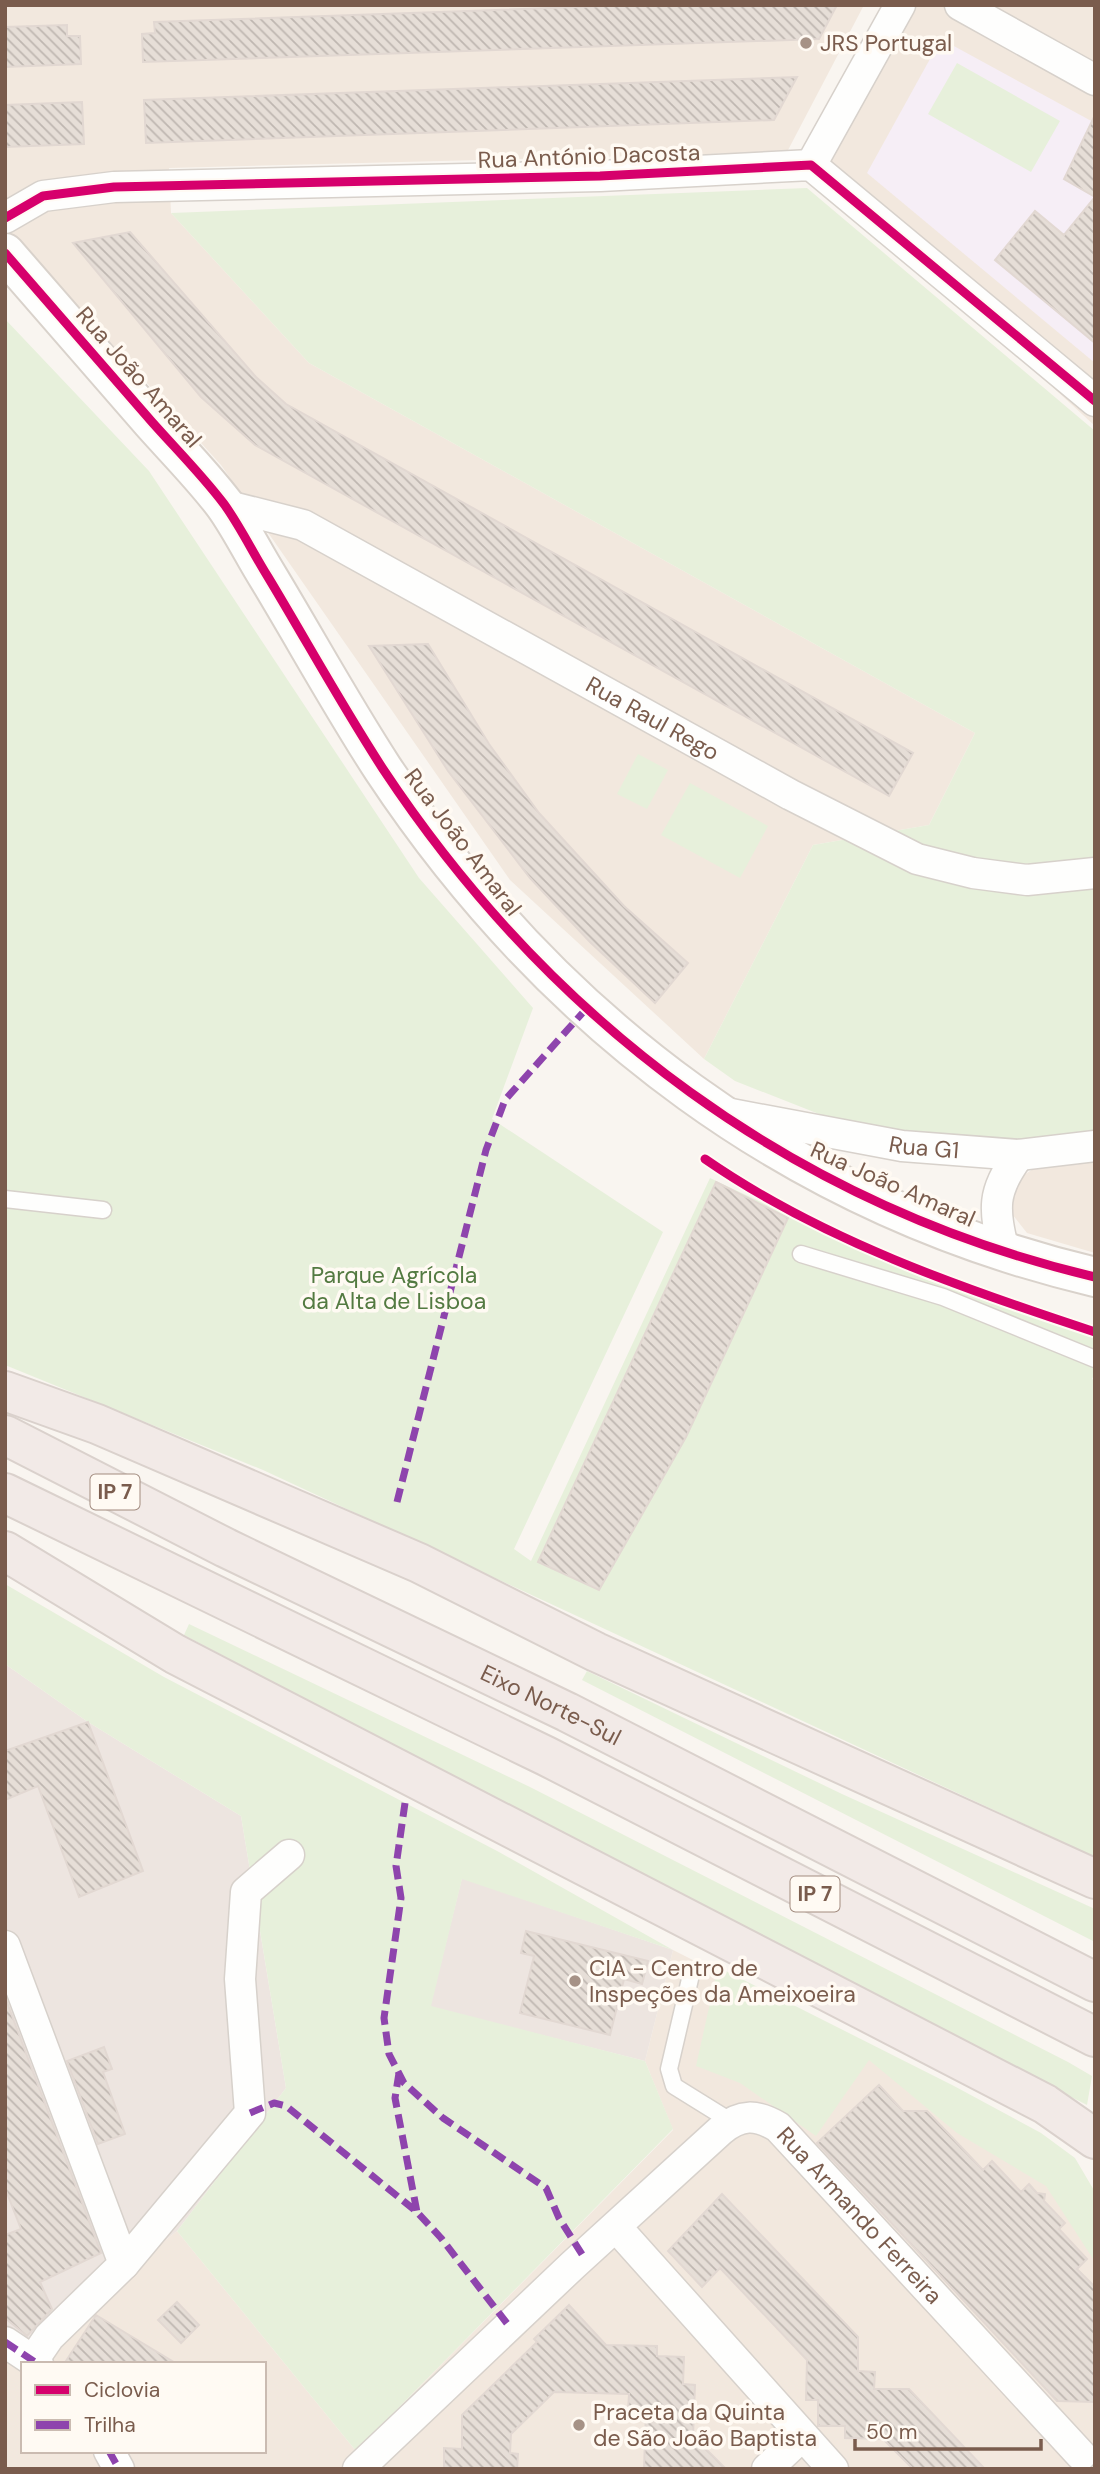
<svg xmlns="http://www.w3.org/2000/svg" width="1100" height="2474" viewBox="0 0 1100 2474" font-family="'DM Sans',sans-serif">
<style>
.residential{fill:#f2e8de;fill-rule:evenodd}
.industrial{fill:#ede5e0}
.education{fill:#f6eef6}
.green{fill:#e7f0db}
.building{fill:url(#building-back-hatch);stroke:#e2d8d2;stroke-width:2}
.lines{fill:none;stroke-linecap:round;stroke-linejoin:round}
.lane-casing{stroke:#d7d1cb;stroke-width:19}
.street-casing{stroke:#d7d1cb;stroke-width:33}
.secondary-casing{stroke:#d9d2cb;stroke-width:42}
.highway-casing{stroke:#dad1cc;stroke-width:42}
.lane{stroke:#fefefd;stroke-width:16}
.street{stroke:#fefefd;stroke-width:30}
.secondary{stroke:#fefefd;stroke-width:38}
.highway{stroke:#f2eae7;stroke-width:38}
.quiet{stroke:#8e44ad;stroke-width:7;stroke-dasharray:14 7;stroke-linecap:butt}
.cycleway-casing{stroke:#fffaf3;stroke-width:13}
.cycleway{stroke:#d6006c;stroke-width:9}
.poi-dot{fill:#a69286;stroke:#fffaf3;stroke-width:2.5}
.labels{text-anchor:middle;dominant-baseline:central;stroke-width:7;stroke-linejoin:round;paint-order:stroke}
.shield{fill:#fffaf3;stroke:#a28b7f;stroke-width:2}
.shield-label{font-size:21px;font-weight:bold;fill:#7a5c4d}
.poi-label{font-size:23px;fill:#7a5c4d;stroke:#fffaf3;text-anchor:start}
.street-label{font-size:23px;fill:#7a5c4d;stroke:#fffaf3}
.park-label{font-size:23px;fill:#537a41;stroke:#fffaf3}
</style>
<defs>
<pattern id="building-back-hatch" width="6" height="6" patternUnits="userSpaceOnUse" patternTransform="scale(1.75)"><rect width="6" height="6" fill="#e6ded7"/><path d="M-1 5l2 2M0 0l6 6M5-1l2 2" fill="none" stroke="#bfb7b1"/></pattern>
</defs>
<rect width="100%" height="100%" fill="#f9f5f0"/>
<path class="residential" d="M 5,5 L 864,5 L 787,152 L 169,168 L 171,213 L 309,363 L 975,733 L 929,825 L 813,845 L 704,1059 L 510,880 L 221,465 L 5,226 Z
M 899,5 L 1095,5 L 1095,426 L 811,165 Z
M 1095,1157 L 1095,1253 L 1027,1233 L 1012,1214 L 1010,1201 L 1018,1179 L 1039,1165 Z
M 673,1950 L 842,2035 L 1095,2198 L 1095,2469 L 5,2469 L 5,2325 L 28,2346 L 177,2231 L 356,2451 L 673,2130 L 645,2061 ZM 23,2364 L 264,2364 L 264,2451 L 23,2451 Z"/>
<path class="industrial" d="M 5,1664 L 88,1722 L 241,1816 L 286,2088 L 177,2231 L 28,2346 L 5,2325 Z
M 462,1878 L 673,1950 L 645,2061 L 430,2007 Z"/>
<path class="education" d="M 941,39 L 1095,123 L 1095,363 L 867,173 Z"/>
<path class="green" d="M 957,63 L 1060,121 L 1031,172 L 928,114 Z
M 807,188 L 1095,431 L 1095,1157 L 1039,1165 L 824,1116 L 735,1081 L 704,1059 L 813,845 L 929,825 L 975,733 L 309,363 L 171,213 Z
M 5,319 L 149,471 L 419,878 L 533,1008 L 492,1119 L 663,1232 L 514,1549 L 531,1561 L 710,1178 L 924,1279 L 1095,1338 L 1095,1373 L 1092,1379 L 1095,1381 L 1095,1857 L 263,1470 L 5,1365 Z
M 638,754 L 668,770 L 647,809 L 617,794 Z
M 690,783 L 768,826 L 740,878 L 661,835 Z
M 5,1584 L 164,1677 L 499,1852 L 673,1950 L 462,1879 L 431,2006 L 645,2061 L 673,2129 L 356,2451 L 177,2231 L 286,2088 L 241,1816 L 88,1722 L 5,1664 Z
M 189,1624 L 530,1787 L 1068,2062 L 1092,2076 L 1087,2105 L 515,1818 L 518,1811 L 184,1635 Z
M 587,1671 L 842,1794 L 1095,1909 L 1095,1942 L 582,1680 Z
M 718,1967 L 954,2086 L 1041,2133 L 1075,2158 L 1095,2192 L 1095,2262 L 1046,2186 L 957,2133 L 869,2060 L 816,2136 L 740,2083 L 696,2066 Z"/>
<path class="building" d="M 635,5 L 837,5 L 819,39 L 143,62 L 142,34 L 155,33 L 154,22 Z
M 67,25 L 67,36 L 80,36 L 81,64 L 5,67 L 5,27 Z
M 797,77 L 774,120 L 146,143 L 144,100 Z
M 82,102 L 84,144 L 5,147 L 5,105 Z
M 1095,115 L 1095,343 L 995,260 L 1035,211 L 1064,235 L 1095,197 L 1064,179 Z
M 130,232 L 256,377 L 286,404 L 913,753 L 889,796 L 255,445 L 201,397 L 73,243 Z
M 428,644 L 489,744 L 539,813 L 624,906 L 688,963 L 655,1003 L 590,942 L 530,878 L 448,771 L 369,646 Z
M 716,1182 L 788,1218 L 686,1437 L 599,1590 L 538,1562 Z
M 88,1722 L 143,1871 L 79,1897 L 38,1786 L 5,1800 L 5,1751 Z
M 526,1931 L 648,1961 L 642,1984 L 624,1979 L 610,2035 L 520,2013 L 534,1956 L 521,1953 Z
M 5,1997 L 101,2253 L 40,2282 L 52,2309 L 27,2336 L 5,2318 L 5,2235 L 21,2229 L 5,2188 Z
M 104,2047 L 112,2069 L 103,2072 L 125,2134 L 98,2144 L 67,2061 Z
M 879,2085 L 903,2111 L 927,2111 L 983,2170 L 992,2161 L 1021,2192 L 1029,2184 L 1037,2193 L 1045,2194 L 1044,2201 L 1065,2223 L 1059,2229 L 1087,2259 L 1077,2269 L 1095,2287 L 1095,2402 L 1057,2401 L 817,2143 Z
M 722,2194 L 858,2337 L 858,2371 L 875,2372 L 874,2389 L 909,2389 L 985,2469 L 913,2469 L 883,2439 L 845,2438 L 845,2426 L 818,2426 L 818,2400 L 806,2400 L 807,2360 L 720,2268 L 702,2287 L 668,2251 Z
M 177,2302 L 199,2325 L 181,2343 L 158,2320 Z
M 569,2305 L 606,2345 L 657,2346 L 657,2356 L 684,2357 L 683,2384 L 695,2385 L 693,2436 L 726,2469 L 644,2469 L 646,2411 L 628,2411 L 629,2394 L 554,2392 L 511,2434 L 510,2453 L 518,2454 L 517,2469 L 444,2469 L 444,2448 L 462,2449 L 462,2415 L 537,2342 L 534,2339 Z
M 96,2315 L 177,2364 L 64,2364 Z"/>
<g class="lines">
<g class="lane-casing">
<path id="lane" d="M 5,1199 L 103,1210
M 801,1254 L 943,1297 L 1095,1359
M 690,1979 L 669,2069 L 674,2086 L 732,2122"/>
</g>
<g class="street-casing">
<g id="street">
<path d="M 960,5 L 1095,80"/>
<path d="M 811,165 L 900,5"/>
<path d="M 5,218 L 43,196 L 114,187 L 600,176 L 811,165 L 1095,401"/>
<path id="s1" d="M 224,505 L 303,525 L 791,795 L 917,859 L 973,873 L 1027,880 L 1095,873"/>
<path id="s2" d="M 731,1114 L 902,1146 L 1019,1155 L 1095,1146"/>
<path d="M 1004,1252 C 994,1209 991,1192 1019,1155"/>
<path d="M 5,1946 L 124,2264 L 49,2337 L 34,2359"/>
<path d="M 617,2228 L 833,2469"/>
<path d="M 124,2264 L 250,2113 L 240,1979 L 246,1892 L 289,1855"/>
<path d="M 5,2342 L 38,2364"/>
<path d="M 109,2451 L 119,2469"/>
<path id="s3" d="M 358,2469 L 573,2265 L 721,2130 C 741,2114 756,2114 778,2127 L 1081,2455"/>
<path d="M 767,2469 L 802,2436"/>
</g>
</g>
<g class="secondary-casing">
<path id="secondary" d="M 5,253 C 54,309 103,366 152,422 C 176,449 202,475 224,504 C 240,526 253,553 268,577 C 306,640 342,706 383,769 C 552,1024 795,1206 1095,1277"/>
</g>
<g class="highway-casing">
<g id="highway">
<path d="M 5,1391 L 97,1424 L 419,1563 L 596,1652 L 1095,1879"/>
<path id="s4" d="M 5,1435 L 226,1548 L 567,1712 L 1095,1982"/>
<path d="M 5,1493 L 546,1756 L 1095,2037"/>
<path d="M 5,1551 L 175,1654 L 1045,2104 L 1095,2139"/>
</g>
</g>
<use href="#lane" class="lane"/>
<use href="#street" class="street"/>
<use href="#secondary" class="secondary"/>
<use href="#highway" class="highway"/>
<path class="quiet" d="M 397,1502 L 486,1150 L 505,1100 L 586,1009
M 405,1803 L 396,1866 L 401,1898 L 384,2018 L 389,2054 L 404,2083 L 443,2118 L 546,2188 L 559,2218 L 583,2256
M 399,2073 L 395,2098 L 417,2212
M 250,2113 L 274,2103 L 286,2106 L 417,2212 L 441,2238 L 509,2326
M 5,2342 L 38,2364
M 109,2451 L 119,2469"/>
<g class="cycleway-casing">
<path id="cycleway" d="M 5,218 L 43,196 L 114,187 L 600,176 L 811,165 L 1095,401
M 5,253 C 54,309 103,366 152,422 C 176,449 202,475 224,504 C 240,526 253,553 268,577 C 306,640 342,706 383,769 C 552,1024 795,1206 1095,1277
M 705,1159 C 822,1240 961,1288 1095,1332"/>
</g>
<use href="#cycleway" class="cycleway"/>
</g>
<g class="poi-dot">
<circle cx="806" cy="43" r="7"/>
<circle cx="575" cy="1981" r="7"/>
<circle cx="579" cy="2425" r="7"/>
</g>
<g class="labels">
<g class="shield">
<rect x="90.5" y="1474.5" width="49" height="35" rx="5"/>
<rect x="790.5" y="1876.5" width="49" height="35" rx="5"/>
</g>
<g class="shield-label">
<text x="115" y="1492">IP 7</text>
<text x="815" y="1894">IP 7</text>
</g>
<g class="poi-label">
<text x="820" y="43">JRS Portugal</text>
<text x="589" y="1968">CIA - Centro de<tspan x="589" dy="26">Inspeções da Ameixoeira</tspan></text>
<text x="593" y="2412">Praceta da Quinta<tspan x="593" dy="26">de São João Baptista</tspan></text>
</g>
<g class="street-label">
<text transform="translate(589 156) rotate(-2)">Rua António Dacosta</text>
<text transform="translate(139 377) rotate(49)">Rua João Amaral</text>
<text stroke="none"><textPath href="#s1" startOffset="481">Rua Raul Rego</textPath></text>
<text transform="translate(463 842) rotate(53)">Rua João Amaral</text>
<text stroke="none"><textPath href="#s2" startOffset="196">Rua G1</textPath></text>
<text transform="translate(893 1184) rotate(24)">Rua João Amaral</text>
<text stroke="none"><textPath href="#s4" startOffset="609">Eixo Norte-Sul</textPath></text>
<text stroke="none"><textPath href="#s3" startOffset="679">Rua Armando Ferreira</textPath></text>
</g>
<g class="park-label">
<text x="394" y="1275">Parque Agrícola<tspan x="394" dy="26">da Alta de Lisboa</tspan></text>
</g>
</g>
<rect width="1100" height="2474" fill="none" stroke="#7a5c4d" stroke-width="14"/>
<rect x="21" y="2362" width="245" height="91" fill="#fffaf3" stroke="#cabbb1" stroke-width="2"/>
<rect x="35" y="2385" width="35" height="10" fill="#d6006c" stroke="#cabbb1" stroke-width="2"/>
<text x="84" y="2397" font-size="21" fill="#7a5c4d">Ciclovia</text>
<rect x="35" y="2420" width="35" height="10" fill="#8e44ad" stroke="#cabbb1" stroke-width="2"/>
<text x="84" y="2432" font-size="21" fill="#7a5c4d">Trilha</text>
<path d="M855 2439v10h186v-10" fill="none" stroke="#7a5c4d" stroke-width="3.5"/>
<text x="866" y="2439" font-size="21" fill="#7a5c4d" stroke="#fffaf3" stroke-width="5" paint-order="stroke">50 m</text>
</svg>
